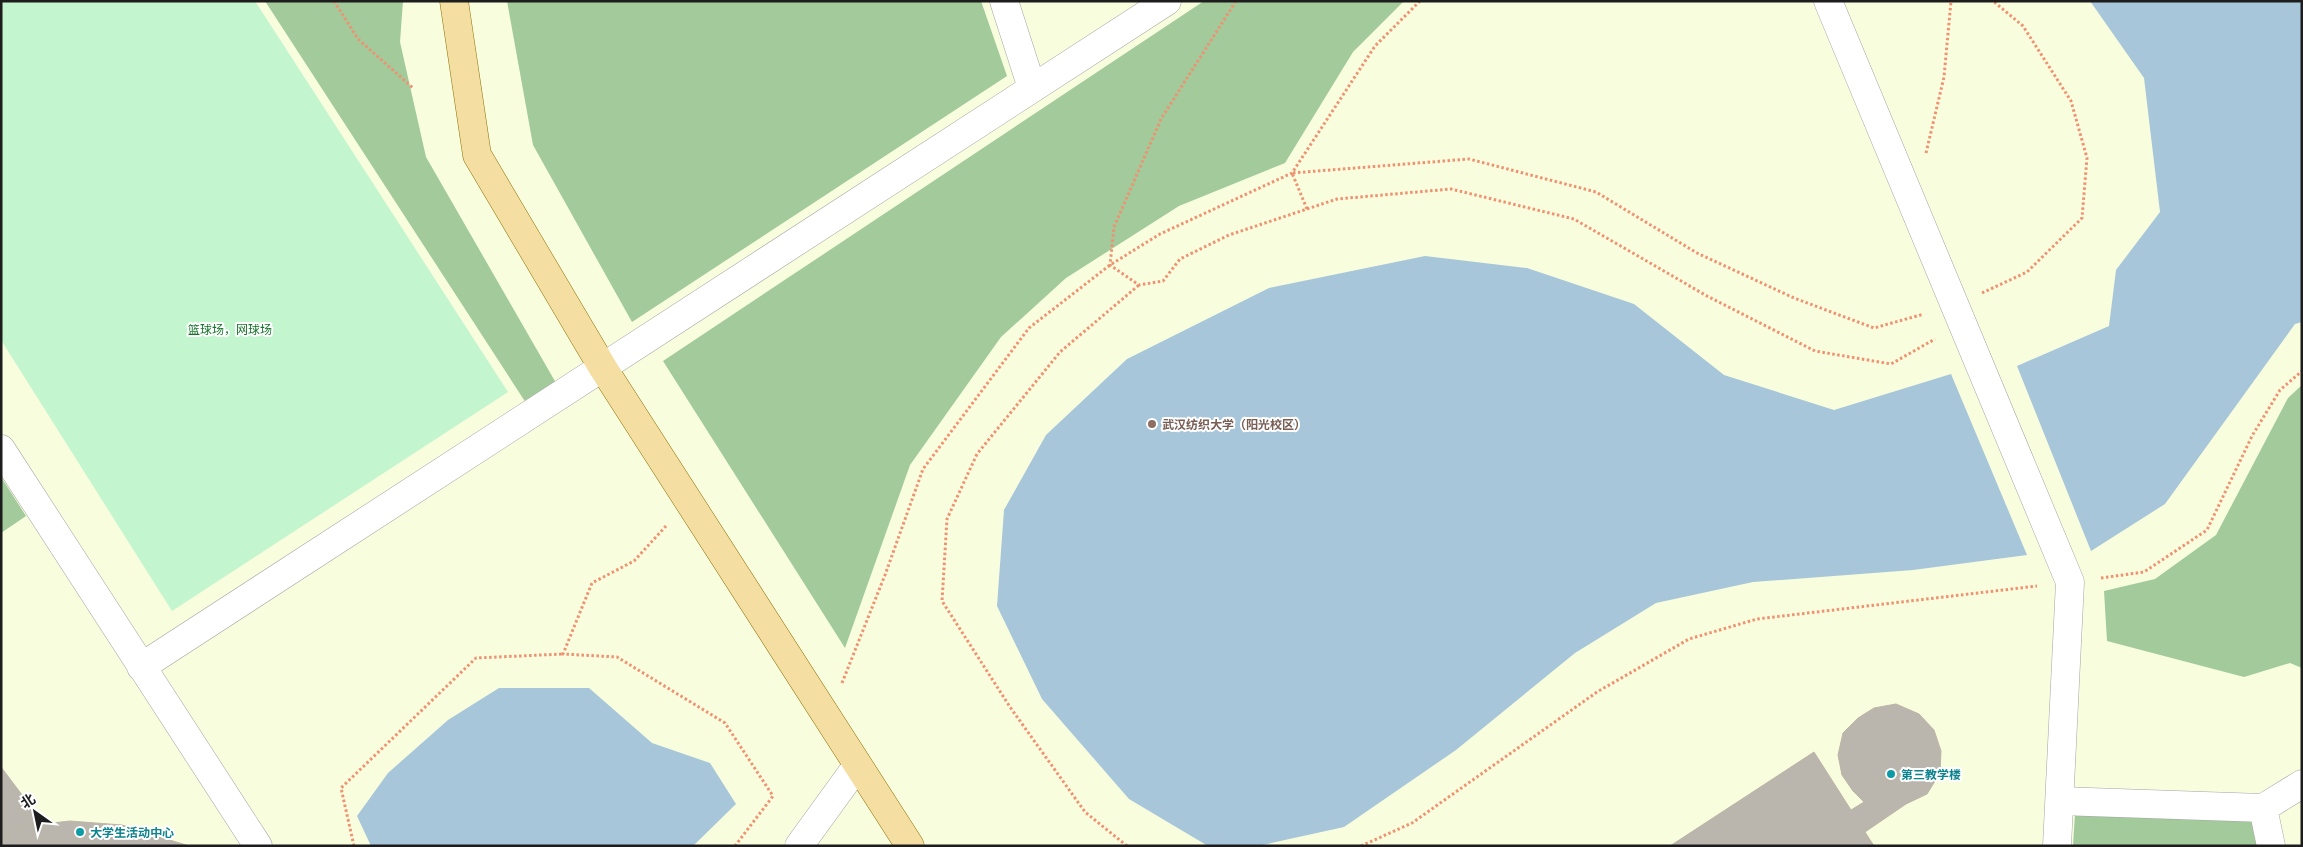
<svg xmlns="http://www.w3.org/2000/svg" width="2303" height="847" viewBox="0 0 2303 847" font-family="'Noto Sans','Noto Sans SC',sans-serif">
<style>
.education{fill:#f8fdde}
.forest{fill:#a2ca9b}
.park{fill:#c3f5cf}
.water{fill:#a7c6d9}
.building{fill:#bab5ad;stroke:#beb5a7}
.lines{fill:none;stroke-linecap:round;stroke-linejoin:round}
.minor-casing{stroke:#a4a4a4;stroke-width:29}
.major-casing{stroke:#8c750a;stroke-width:29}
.path{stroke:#f09272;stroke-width:3;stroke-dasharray:2.5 2.5;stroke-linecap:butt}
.minor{stroke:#fff;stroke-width:28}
.major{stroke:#f5dea1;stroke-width:28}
.education-dot{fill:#8d6e63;stroke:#fff;stroke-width:2}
.culture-dot{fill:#0f9aa8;stroke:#fff;stroke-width:2}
.labels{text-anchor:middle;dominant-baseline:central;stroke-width:4;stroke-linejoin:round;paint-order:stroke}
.park-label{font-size:12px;fill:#137429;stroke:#fff}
.education-label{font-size:12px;font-weight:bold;fill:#785e54;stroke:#fff;text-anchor:start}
.culture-label{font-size:12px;font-weight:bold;fill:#0d838f;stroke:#fff;text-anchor:start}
</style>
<rect width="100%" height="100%" fill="#eeece4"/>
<path class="education" d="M 1,1 L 2302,1 L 2302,846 L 1,846 Z"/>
<path class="forest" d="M 265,1 L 403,1 L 400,42 L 426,157 L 556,383 L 526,403 Z
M 507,1 L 981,1 L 1007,76 L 632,322 L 533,145 Z
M 1204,1 L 1404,1 L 1353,52 L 1285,163 L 1179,206 L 1066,278 L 1001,337 L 910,465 L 845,648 L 663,361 Z
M 2302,385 L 2302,668 L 2290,663 L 2244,677 L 2107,641 L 2104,591 L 2155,579 L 2216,535 L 2288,398 Z
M 1,477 L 26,516 L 1,533 Z
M 2075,813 L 2251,818 L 2257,846 L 2073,846 Z"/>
<path class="park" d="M 1,1 L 255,1 L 508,392 L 172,611 L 1,340 Z"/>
<path class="water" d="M 2090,1 L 2302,1 L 2302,322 L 2295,324 L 2165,504 L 2091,551 L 2017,366 L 2109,326 L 2116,270 L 2160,212 L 2144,78 Z
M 1425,256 L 1527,268 L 1634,304 L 1724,375 L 1834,410 L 1951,374 L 2027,555 L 1913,570 L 1753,582 L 1656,603 L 1575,653 L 1456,750 L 1344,827 L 1258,846 L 1208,846 L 1129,799 L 1042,699 L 997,606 L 1004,510 L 1046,435 L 1127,359 L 1269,288 Z
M 499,688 L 589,688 L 652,743 L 710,763 L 736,804 L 693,846 L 371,846 L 357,816 L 388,773 L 448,720 Z"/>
<path class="building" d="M 1896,704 L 1919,714 L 1934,730 L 1941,751 L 1940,773 L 1927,794 L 1906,804 L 1865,832 L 1874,846 L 1670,846 L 1814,752 L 1851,810 L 1864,802 L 1853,791 L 1842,775 L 1838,755 L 1843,733 L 1858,718 L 1874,708 Z
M 1,767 L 44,824 L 25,826 L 1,838 Z
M 70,821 L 122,825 L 189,846 L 1,846 L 1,838 L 25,826 Z"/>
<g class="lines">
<g class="minor-casing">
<path id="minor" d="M 1004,1 L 1032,88
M 1828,1 L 2070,582 L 2057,846
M 1,449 L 258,846
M 141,667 L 1167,1
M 2060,801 L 2263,808 L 2302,784
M 2263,808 L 2271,846
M 799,846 L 857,766"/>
</g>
<g class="major-casing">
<path id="major" d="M 454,1 L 477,155 L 603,368 L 910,846"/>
</g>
<path class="path" d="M 334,1 L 358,39 L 413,88
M 1236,1 L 1161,119 L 1114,227 L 1110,265 L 1139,285 L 1163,281 L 1180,259 L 1229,235 L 1337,199 L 1451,189 L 1574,219 L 1707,296 L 1815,351 L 1891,364 L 1935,339
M 1926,153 L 1944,77 L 1951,1
M 1307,209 L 1292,173 L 1469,159 L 1596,192 L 1697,253 L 1794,298 L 1874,328 L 1924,314
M 1982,293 L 2027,272 L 2082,218 L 2087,158 L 2071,101 L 2023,26 L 1993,1
M 666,526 L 634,561 L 592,583 L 563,654 L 617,657 L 725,723 L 773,796 L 735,846
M 2101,578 L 2144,572 L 2207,530 L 2252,436 L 2280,390 L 2302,371
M 842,683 L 885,575 L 923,469 L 1029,328 L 1110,265 L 1160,234 L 1292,173 L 1375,46 L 1420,1
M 354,846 L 341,788 L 476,658 L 563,654
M 1127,846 L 1085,812 L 1010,707 L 942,601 L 947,519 L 977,454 L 1060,352 L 1139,285
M 1361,846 L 1412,823 L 1597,692 L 1689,639 L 1757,619 L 2037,586"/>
<use href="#minor" class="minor"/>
<use href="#major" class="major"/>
</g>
<circle class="education-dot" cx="1152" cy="424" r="5"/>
<g class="culture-dot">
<circle cx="1891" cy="774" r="5"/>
<circle cx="80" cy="832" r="5"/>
</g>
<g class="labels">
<g class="park-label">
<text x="230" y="329">篮球场，网球场</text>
</g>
<g class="education-label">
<text x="1162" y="424">武汉纺织大学（阳光校区）</text>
</g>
<g class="culture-label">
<text x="1901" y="774">第三教学楼</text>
<text x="90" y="832">大学生活动中心</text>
</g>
</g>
<rect width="2303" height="847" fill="none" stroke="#1d1d1d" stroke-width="5"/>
<g transform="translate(35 812) rotate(327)" stroke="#ffffff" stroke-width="4" paint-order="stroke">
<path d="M0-4L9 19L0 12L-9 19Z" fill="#1d1d1d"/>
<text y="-8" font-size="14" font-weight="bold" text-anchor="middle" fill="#1d1d1d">北</text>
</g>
</svg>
